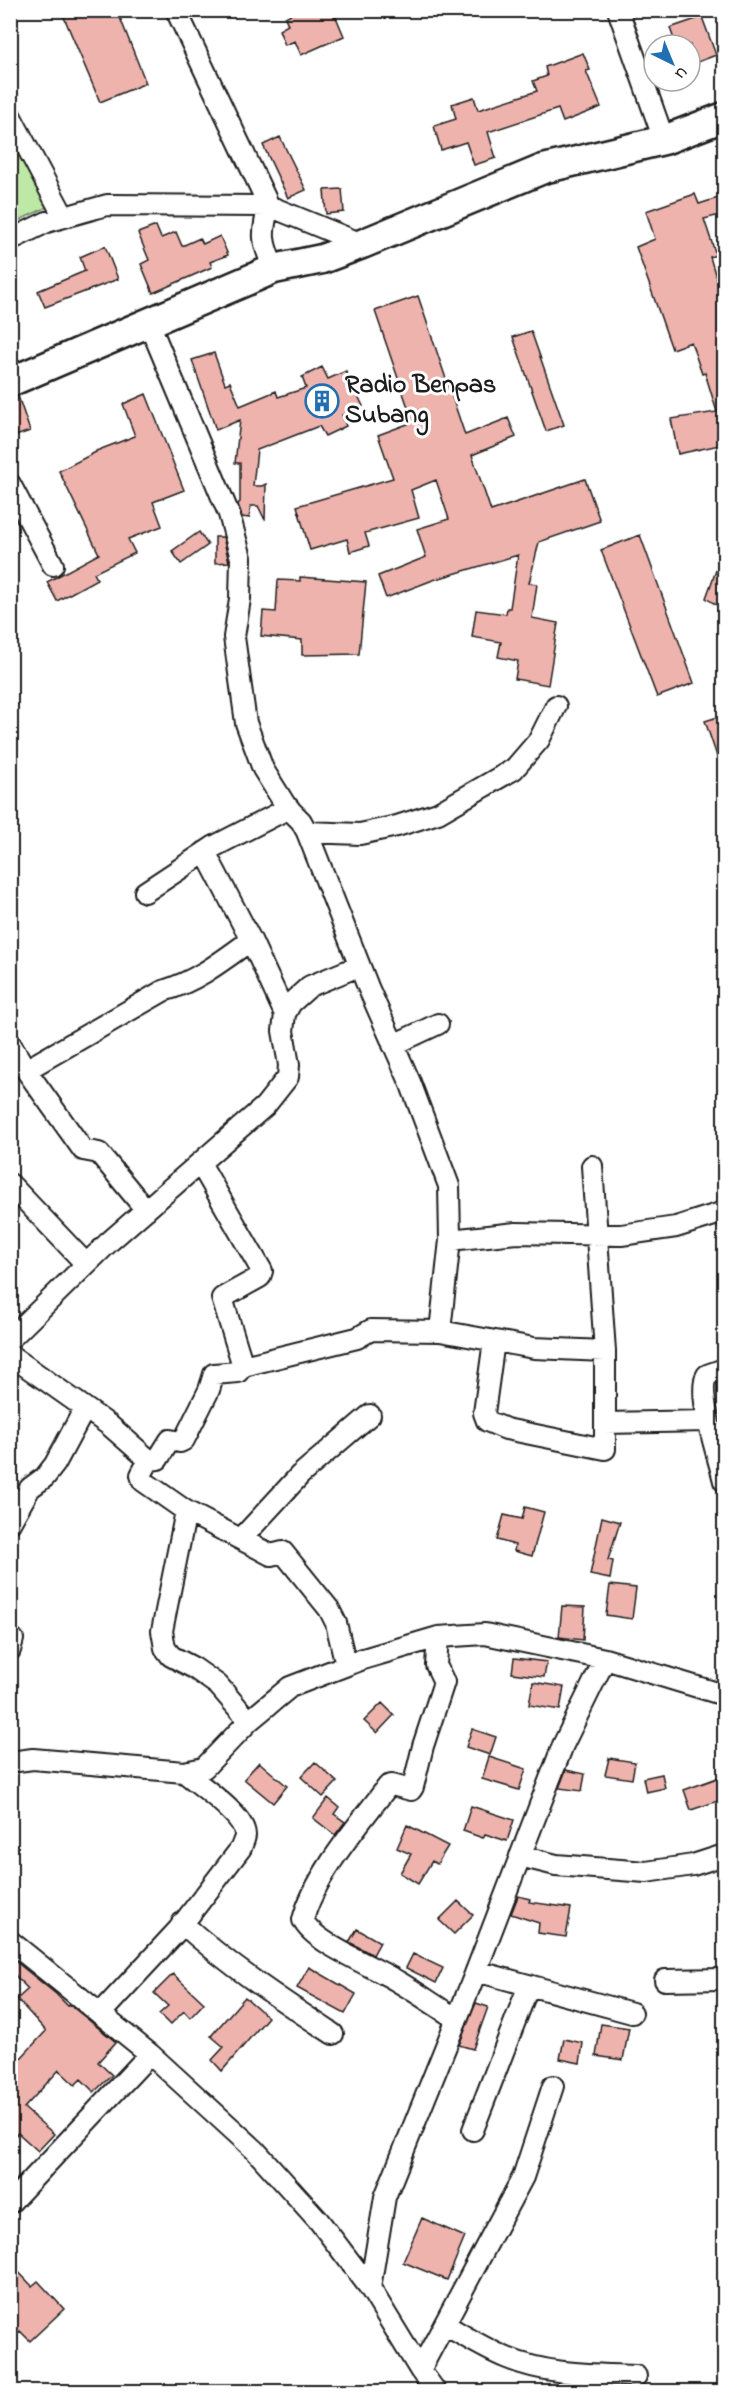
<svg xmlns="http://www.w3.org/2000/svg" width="735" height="2402" viewBox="0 0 735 2402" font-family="'Indie Flower',sans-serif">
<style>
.green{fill:#bee8a5;stroke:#6d8260;stroke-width:1.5}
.building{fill:#eeb3ad;stroke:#1c1c1c;stroke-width:1.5}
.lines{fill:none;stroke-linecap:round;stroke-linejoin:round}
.street-casing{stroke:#1c1c1c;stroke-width:24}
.secondary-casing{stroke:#1c1c1c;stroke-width:33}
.street{stroke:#fff;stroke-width:20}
.secondary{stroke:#fff;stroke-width:28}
.labels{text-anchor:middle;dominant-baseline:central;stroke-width:6;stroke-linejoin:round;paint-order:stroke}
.poi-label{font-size:26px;font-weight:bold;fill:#1c1c1c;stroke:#fff;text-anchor:start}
</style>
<rect width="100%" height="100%" fill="#fff"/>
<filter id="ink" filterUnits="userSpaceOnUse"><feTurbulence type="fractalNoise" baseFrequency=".0167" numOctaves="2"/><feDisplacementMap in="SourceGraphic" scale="12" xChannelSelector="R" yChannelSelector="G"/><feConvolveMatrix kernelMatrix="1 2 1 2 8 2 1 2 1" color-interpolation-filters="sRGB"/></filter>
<g filter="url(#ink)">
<path class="green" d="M 10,127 L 52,205 L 11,224 L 10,224 Z"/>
<path class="building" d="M 61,10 L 117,10 L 146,83 L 100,102 Z
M 299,10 L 333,10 L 344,36 L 301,55 L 295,41 L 285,45 L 279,30 L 288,25 L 285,17 Z
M 702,17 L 716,55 L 690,65 L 690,45 L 676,45 L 670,28 Z
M 583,53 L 590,70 L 586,71 L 601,107 L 563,122 L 558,109 L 488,132 L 496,158 L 474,165 L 466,142 L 441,150 L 434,126 L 456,119 L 452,104 L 474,97 L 478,110 L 537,91 L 533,81 L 547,76 L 545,67 Z
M 280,137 L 306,190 L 288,198 L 263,145 Z
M 342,189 L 344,212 L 326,214 L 324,190 Z
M 695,194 L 699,204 L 724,196 L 724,214 L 704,219 L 716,255 L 710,257 L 721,294 L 724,292 L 724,444 L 678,454 L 671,419 L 717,412 L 705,373 L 702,374 L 691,342 L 672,349 L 636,247 L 655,239 L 646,211 Z
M 156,226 L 161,238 L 176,232 L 182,246 L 200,238 L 203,244 L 220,236 L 228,255 L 210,262 L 212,267 L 153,293 L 141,264 L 149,260 L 138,233 Z
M 105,246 L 118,279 L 45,307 L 38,291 L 85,271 L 80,257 Z
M 418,296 L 465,435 L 508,418 L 516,437 L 472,455 L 491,511 L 585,479 L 600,521 L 539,542 L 529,583 L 537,584 L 532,618 L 558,623 L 548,685 L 515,679 L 518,661 L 498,657 L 501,642 L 472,637 L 476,610 L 506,614 L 507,608 L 510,608 L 518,555 L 433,580 L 386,598 L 378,576 L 426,557 L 417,529 L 449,519 L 436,480 L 411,490 L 419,518 L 365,533 L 369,546 L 350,552 L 347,539 L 310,550 L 297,506 L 393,478 L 378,435 L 413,422 L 375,311 Z
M 531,331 L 564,425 L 546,431 L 513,337 Z
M 214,353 L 225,384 L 230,382 L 240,406 L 276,391 L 278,397 L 306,388 L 302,377 L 322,367 L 328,379 L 346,371 L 363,406 L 342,415 L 346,426 L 325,436 L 319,426 L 257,450 L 253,486 L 262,486 L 266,484 L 265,520 L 258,506 L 251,506 L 249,518 L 242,517 L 238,504 L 240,502 L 240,463 L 235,463 L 240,420 L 216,430 L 192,360 Z
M 146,394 L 184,490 L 153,502 L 162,526 L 128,539 L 135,553 L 94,573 L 97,579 L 57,601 L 47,582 L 99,554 L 59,471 L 96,452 L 96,451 L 135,436 L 123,404 Z
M 18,396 L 30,431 L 10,438 L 10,398 Z
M 199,532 L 208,545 L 181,564 L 172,551 Z
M 640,535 L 694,683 L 657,697 L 601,550 Z
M 215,537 L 223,537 L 229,562 L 215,563 Z
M 723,551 L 724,552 L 724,610 L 706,598 Z
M 300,577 L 366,582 L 359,654 L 302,655 L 302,640 L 261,636 L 263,611 L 276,612 L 278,580 L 300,581 Z
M 724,715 L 724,770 L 722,771 L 705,721 Z
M 525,1507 L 544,1512 L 532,1556 L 514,1551 L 515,1545 L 497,1540 L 504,1515 L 522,1519 Z
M 602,1517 L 620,1522 L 608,1560 L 613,1561 L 610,1579 L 590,1575 Z
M 610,1585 L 636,1588 L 632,1619 L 606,1615 Z
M 562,1606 L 585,1607 L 583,1640 L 559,1637 Z
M 514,1658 L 547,1662 L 544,1677 L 512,1673 Z
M 533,1682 L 564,1687 L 560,1710 L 529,1705 Z
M 382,1703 L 394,1715 L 377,1733 L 364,1721 Z
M 472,1729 L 496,1737 L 490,1755 L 466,1747 Z
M 489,1757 L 526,1769 L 519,1790 L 482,1779 Z
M 609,1758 L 635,1762 L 632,1779 L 605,1775 Z
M 259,1762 L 287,1786 L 273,1803 L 244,1779 Z
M 315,1762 L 337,1782 L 323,1797 L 301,1777 Z
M 566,1770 L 585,1774 L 582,1791 L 559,1788 Z
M 662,1774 L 665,1788 L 646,1792 L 643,1778 Z
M 720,1777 L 724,1790 L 724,1799 L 691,1810 L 684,1790 Z
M 328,1798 L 339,1807 L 334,1814 L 345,1822 L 335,1835 L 313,1818 Z
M 471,1806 L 514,1820 L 507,1841 L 485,1834 L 483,1838 L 463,1831 Z
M 407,1825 L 448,1846 L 437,1864 L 432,1861 L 418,1884 L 400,1873 L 411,1854 L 397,1848 Z
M 518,1896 L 530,1899 L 529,1902 L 571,1908 L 566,1937 L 538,1933 L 539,1923 L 511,1914 Z
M 458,1901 L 473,1915 L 454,1934 L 439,1920 Z
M 357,1929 L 380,1942 L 373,1955 L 349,1942 Z
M 413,1954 L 443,1968 L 436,1983 L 406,1968 Z
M 10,1957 L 56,1994 L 68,2006 L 70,2005 L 116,2042 L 98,2062 L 112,2075 L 94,2092 L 81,2079 L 75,2085 L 59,2070 L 24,2108 L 54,2134 L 38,2151 L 18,2133 L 10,2140 L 10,2048 L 21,2058 L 46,2031 L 17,1999 L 28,1989 L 10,1970 Z
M 309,1967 L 356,1994 L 345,2014 L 297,1988 Z
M 173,1974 L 204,2003 L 190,2018 L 184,2011 L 170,2025 L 159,2014 L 168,2006 L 154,1993 Z
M 245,1997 L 268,2017 L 222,2071 L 212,2060 L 224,2047 L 211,2036 Z
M 476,2003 L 488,2007 L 473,2049 L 459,2045 Z
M 601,2024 L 629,2028 L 623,2060 L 596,2056 Z
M 564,2039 L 583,2043 L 580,2063 L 560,2059 Z
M 422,2218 L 465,2237 L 447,2280 L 403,2262 Z
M 10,2263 L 32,2286 L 38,2281 L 64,2309 L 30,2341 L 20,2331 L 17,2334 L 10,2327 Z"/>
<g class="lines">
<g class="street-casing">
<path id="street" d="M 176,10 L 269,206 C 261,234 262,242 274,269
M 618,10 L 664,140
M 10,115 L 64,217
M 10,240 L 47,222 L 107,205 L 269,206 L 362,244
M 149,323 L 229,514 L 241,558 L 240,599 L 234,637 L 246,723 L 263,769 L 286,806 L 301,821 L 307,832 L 368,987 L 410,1082 L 449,1186 L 450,1240 L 440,1331
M 10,484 L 53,565
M 307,832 L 360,834 L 397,826 L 438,813 L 514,769 L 539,740 L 556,706
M 205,852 L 251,940 L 285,1014
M 145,892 L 213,847 L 289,808
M 10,1043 L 26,1070 L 83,1150 L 99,1153 L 146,1210
M 393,1045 L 438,1024
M 26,1070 L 163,991 C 197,981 222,961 251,940
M 200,1163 L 262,1271 L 260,1277 L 222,1298 L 243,1366
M 10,1184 L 86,1264
M 450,1240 L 516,1233 L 621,1235 L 676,1227 L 724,1212
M 10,1339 L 109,1242 L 265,1106 L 288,1077 L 289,1065 L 283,1031 L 285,1014 L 291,1003 L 310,986 L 359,966
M 494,1341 L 484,1413 L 487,1421 L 506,1429 L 605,1449 L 605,1351 L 592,1166
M 10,1355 L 109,1425 L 149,1460 L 141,1475 L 143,1481 L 186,1511 L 271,1555 L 283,1552 L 329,1609 L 336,1623 L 346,1665
M 724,1369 L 707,1375 C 696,1393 719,1459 724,1481
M 605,1423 L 708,1421
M 149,1460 L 158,1459 L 170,1440 L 180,1442 L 184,1440 L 209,1390 L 214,1374 L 238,1372 L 243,1366 L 357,1338 L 371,1330 L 440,1331 L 534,1348 L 605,1351
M 186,1511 L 162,1631 L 165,1648 L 171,1656 L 194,1668 L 218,1685 L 249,1721
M 10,1523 L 30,1488 L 45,1477 L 55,1464 L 85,1408
M 241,1539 L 300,1475 L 370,1415
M 438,1637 L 436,1665 L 444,1682 L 423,1746 L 413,1787 L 411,1790 L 392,1785 L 388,1786 C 360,1823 314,1876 303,1920 C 313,1943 375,1967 397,1981 C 418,1993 437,2007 457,2019
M 10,1650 L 13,1639
M 10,1762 L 33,1759 L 184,1772 L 204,1768 L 249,1721 L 290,1687 L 363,1659 L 438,1637 L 485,1634 L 605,1659 L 724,1695
M 520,1856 L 556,1865 L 646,1872 L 693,1865 L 724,1855
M 182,1923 C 228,1965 281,2000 333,2034
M 10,1941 L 150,2054 L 255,2150 L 319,2221 L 370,2288 L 420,2370 L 436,2392
M 476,1971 L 632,2013
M 665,1980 L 724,1979
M 100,2014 L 178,1930 L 241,1848 C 242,1844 245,1839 245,1835 C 245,1815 199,1785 184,1772
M 473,2130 L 529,1985
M 10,2203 L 150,2054
M 370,2288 L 385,2197 L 473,1979 L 563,1745 L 605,1659
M 445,2325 C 465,2336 485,2349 507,2358 C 548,2375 592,2374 636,2376
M 420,2370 L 523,2177 L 553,2086"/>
</g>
<g class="secondary-casing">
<path id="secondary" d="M 10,382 L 274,269 L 322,259 L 362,244 L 543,169 L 664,140 L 724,117"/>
</g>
<use href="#street" class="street"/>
<use href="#secondary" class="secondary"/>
</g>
</g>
<defs>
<g id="building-ring" transform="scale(1.725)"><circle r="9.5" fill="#fff" stroke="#1f6fb2" stroke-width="1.5"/><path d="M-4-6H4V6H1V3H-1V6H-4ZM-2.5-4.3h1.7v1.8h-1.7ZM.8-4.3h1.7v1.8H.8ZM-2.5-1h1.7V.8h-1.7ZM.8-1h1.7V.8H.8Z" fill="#1f6fb2"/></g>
</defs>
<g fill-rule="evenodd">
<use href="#building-ring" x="322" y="401"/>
</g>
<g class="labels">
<g class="poi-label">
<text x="345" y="386">Radio Benpas<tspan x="345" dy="30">Subang</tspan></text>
</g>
</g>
<rect width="735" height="2402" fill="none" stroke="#fff" stroke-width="36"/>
<rect x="18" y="18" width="699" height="2366" fill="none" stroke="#1c1c1c" stroke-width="2" filter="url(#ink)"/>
<g transform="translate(672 63) rotate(137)"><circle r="28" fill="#ffffff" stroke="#a4a4a4" stroke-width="1.5"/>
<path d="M0-4.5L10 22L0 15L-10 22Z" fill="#1f6fb2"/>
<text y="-9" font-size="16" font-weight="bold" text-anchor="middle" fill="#1c1c1c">U</text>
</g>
</svg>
